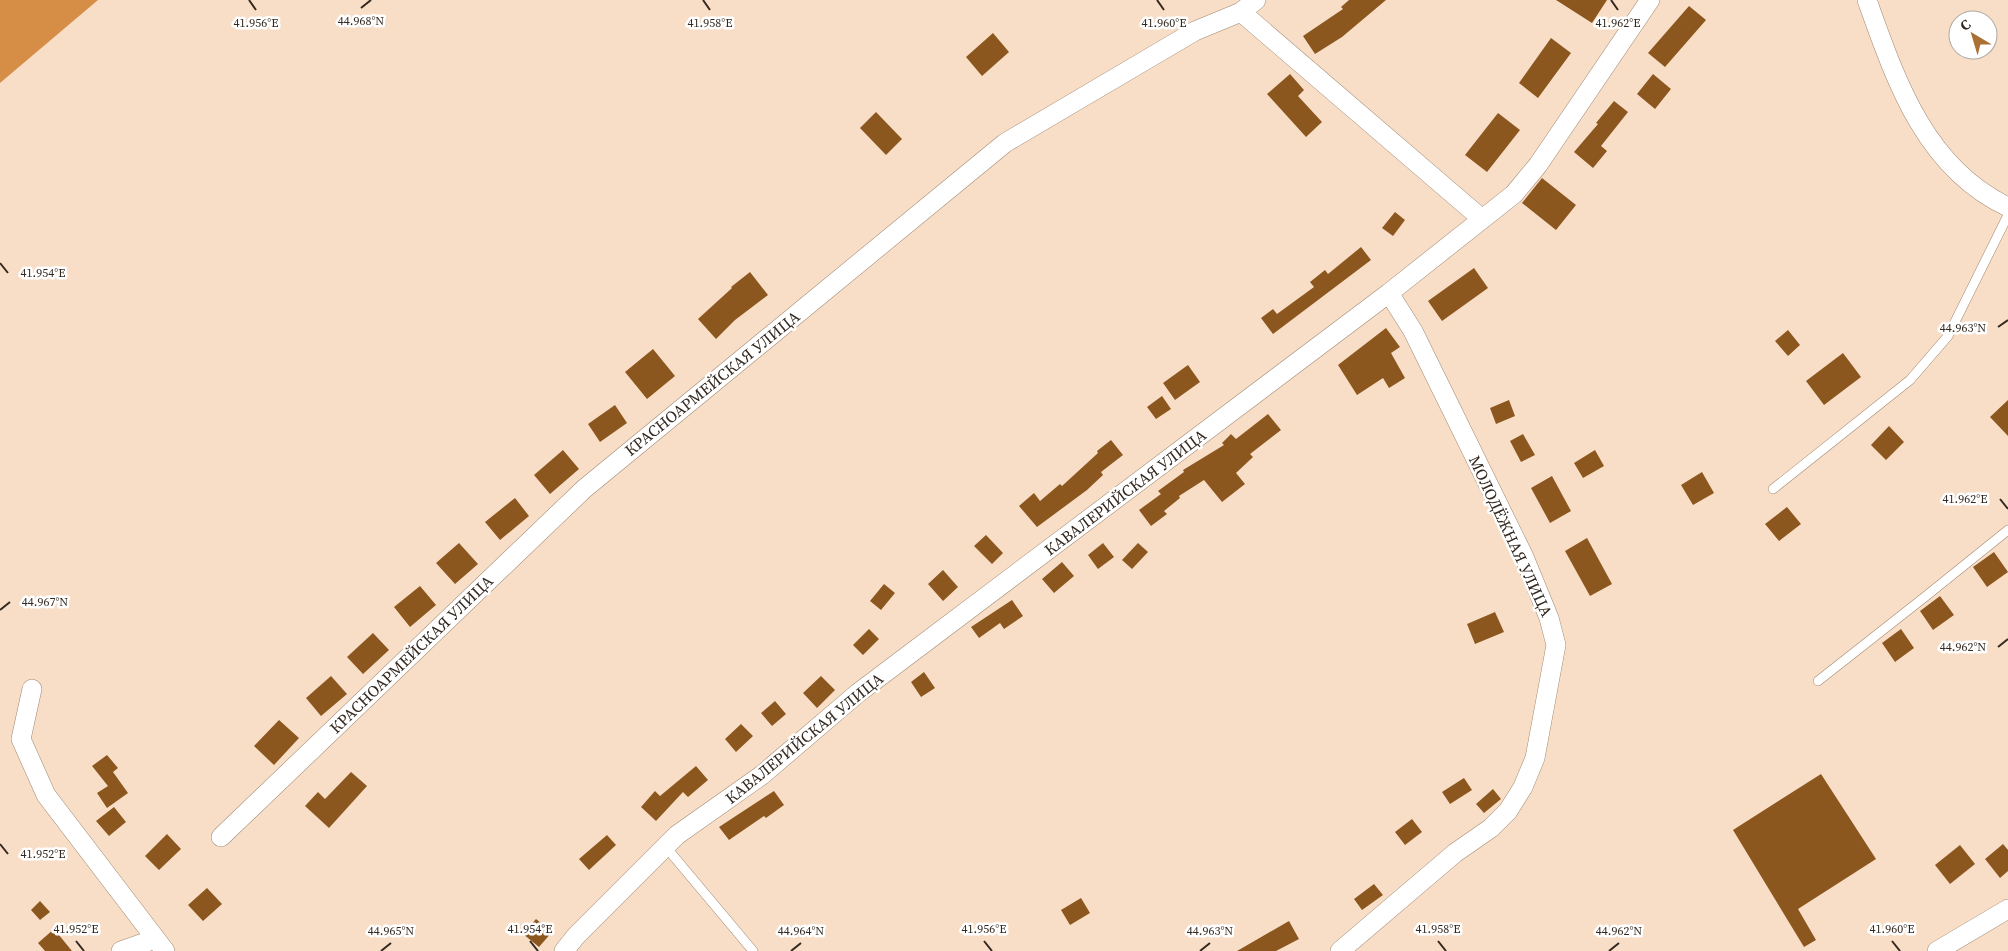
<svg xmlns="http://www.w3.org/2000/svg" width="2008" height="951" viewBox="0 0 2008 951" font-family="'Source Serif 4',serif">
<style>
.forest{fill:#d68e47}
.building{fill:#8c571f}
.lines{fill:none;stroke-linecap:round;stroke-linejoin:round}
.service-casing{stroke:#a08873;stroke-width:10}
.minor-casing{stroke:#a08873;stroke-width:20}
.service{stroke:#fff;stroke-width:9}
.minor{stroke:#fff;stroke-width:19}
.ticks{fill:none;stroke:#32281f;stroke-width:2}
.labels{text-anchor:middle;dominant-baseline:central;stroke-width:5;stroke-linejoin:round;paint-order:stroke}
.street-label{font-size:16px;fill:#32281f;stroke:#fff}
.ticks-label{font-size:12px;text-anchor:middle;fill:#32281f;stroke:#fff;stroke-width:5;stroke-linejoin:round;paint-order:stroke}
</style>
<rect width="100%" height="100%" fill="#f9dec7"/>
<path class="forest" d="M 0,0 L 98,0 L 0,83 Z"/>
<path class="building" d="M 1349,0 L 1386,0 L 1342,37 L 1315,54 L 1303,36 L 1343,9 L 1341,7 Z
M 1556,0 L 1607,0 L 1592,23 Z
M 1689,6 L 1706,20 L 1665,67 L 1648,53 Z
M 993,33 L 1009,52 L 982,76 L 966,57 Z
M 1551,38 L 1571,53 L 1538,98 L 1519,83 Z
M 1290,74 L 1304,90 L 1298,96 L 1322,122 L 1306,137 L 1267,94 Z
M 1653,74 L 1671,89 L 1655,109 L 1637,94 Z
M 1614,101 L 1628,112 L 1601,146 L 1607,151 L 1593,168 L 1574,152 L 1598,124 L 1596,123 Z
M 876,112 L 902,139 L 886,155 L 860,128 Z
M 1498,113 L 1520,130 L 1487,172 L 1465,155 Z
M 1542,178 L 1576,205 L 1556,230 L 1522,203 Z
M 1395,212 L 1405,220 L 1393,236 L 1382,228 Z
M 1361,247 L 1371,260 L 1273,334 L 1261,318 L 1273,309 L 1277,314 L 1314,287 L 1310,282 L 1325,270 L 1328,274 Z
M 1474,268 L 1488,288 L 1442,321 L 1428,301 Z
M 750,272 L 768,295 L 735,320 L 716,339 L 698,319 L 732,288 L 731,287 Z
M 1386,328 L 1400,347 L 1391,353 L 1405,378 L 1389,388 L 1383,378 L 1357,395 L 1338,365 Z
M 1788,330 L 1800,345 L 1788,356 L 1775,341 Z
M 653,349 L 675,376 L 647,399 L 625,372 Z
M 1843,353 L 1861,377 L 1824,405 L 1806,381 Z
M 1188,365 L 1200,382 L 1175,400 L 1163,383 Z
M 1162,396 L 1171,409 L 1156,419 L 1147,407 Z
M 1509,400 L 1515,416 L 1496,424 L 1490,408 Z
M 2008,400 L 2008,436 L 1990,417 Z
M 615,405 L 627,423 L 600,442 L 588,424 Z
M 1268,414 L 1281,430 L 1250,454 L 1253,457 L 1236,473 L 1245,484 L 1222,502 L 1204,480 L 1179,496 L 1180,498 L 1164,511 L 1167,514 L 1151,526 L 1139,510 L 1161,494 L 1158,491 L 1184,472 L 1183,470 L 1224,445 L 1222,443 L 1231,434 L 1236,439 Z
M 1889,426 L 1904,442 L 1886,460 L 1871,445 Z
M 1523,434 L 1535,455 L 1521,462 L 1510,441 Z
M 1111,440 L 1123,455 L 1101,472 L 1103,475 L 1087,490 L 1037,527 L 1019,506 L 1034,493 L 1040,501 L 1060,484 L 1062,486 L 1098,453 L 1097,451 Z
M 563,450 L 579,469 L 550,494 L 534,475 Z
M 1595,450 L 1604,466 L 1583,478 L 1574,463 Z
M 1702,472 L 1714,493 L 1693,505 L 1681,485 Z
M 1552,476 L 1571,511 L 1550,523 L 1531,488 Z
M 515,498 L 529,516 L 500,540 L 485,522 Z
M 1787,507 L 1801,524 L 1779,541 L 1765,524 Z
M 986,535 L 1003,553 L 992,564 L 974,546 Z
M 1587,538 L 1612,584 L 1590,596 L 1565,551 Z
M 459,543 L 478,564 L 455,584 L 436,563 Z
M 1103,543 L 1114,557 L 1098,569 L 1088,555 Z
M 1138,543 L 1148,552 L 1132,569 L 1122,560 Z
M 1994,552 L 2008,572 L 1987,587 L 1973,567 Z
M 1062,562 L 1074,576 L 1054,593 L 1042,579 Z
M 943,570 L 958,587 L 943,601 L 928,584 Z
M 884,584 L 895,593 L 881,610 L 870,601 Z
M 420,586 L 436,605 L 410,627 L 394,607 Z
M 1940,596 L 1954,615 L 1933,630 L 1920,611 Z
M 1012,600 L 1023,616 L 1004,629 L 1000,623 L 979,638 L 971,627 Z
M 1495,612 L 1504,632 L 1475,644 L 1467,624 Z
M 869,629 L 879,639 L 863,655 L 853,645 Z
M 1901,629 L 1914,648 L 1895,662 L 1882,643 Z
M 373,633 L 389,650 L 363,674 L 347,657 Z
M 924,672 L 935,688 L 921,697 L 911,682 Z
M 331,676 L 347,694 L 321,716 L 306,698 Z
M 821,676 L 835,690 L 817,708 L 803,693 Z
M 775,701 L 786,714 L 772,726 L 761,713 Z
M 279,720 L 299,738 L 274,765 L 254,746 Z
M 741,724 L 753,736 L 736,752 L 725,739 Z
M 107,755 L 118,768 L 113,772 L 128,793 L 107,808 L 97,793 L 108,786 L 92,766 Z
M 696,766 L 708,780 L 688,797 L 683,792 L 656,821 L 641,807 L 655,791 L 660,796 Z
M 351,772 L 367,786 L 329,828 L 305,806 L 318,792 L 325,799 Z
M 1821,774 L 1876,859 L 1798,909 L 1816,940 L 1804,947 L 1733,830 Z
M 1464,778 L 1472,790 L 1450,804 L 1442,792 Z
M 1493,789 L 1501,799 L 1484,813 L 1476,804 Z
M 774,791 L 784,805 L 766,818 L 764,816 L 729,840 L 719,827 Z
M 114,807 L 126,822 L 109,836 L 96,821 Z
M 1412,819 L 1422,832 L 1405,845 L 1395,832 Z
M 167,834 L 181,849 L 159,870 L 145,856 Z
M 607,835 L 616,845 L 589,870 L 579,859 Z
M 2003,844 L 2008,850 L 2008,871 L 2000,878 L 1985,859 Z
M 1960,845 L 1975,864 L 1950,884 L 1935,865 Z
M 1374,884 L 1383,895 L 1362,910 L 1354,899 Z
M 207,888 L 222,904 L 203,921 L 188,905 Z
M 1081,898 L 1090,913 L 1070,925 L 1061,910 Z
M 40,901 L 50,912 L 40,920 L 31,910 Z
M 536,919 L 552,932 L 539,947 L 523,934 Z
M 1289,921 L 1299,939 L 1276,951 L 1237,951 Z
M 54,929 L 72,951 L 45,951 L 38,943 Z"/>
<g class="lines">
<g class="service-casing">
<path id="service" d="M 1773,489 L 1910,380 L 1948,336 L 2008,215
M 1818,681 L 1926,596 L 2008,530
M 665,846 L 753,951"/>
</g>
<g class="minor-casing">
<path id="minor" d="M 1867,0 C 1896,81 1925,168 2008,207
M 1241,12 L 1482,219
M 32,689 L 21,739 L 46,795 L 165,951
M 221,837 L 584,489 L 1005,143 L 1195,31 L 1241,12 L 1256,0
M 121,951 L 155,939
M 564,951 L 576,936 L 677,835 L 762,775 L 858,693 L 1389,293 L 1514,194 L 1538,165 L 1650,0
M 1340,951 L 1455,853 L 1491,828 L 1508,811 L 1523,787 L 1535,758 L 1556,645 L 1549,618 L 1524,557 L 1413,331 L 1389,293
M 1937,951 L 2008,909"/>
</g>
<use href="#service" class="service"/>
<use href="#minor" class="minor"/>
</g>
<path class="ticks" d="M 249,0 L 256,10M 703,0 L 710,10M 1157,0 L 1164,10M 1611,0 L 1618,10M 361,8 L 371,0M 0,263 L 8,273M 1998,327 L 2008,320M 2000,499 L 2008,509M 0,610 L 10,602M 1998,647 L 2008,639M 0,844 L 8,854M 76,941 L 84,951M 530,941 L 538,951M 984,941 L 992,951M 1438,941 L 1446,951M 1892,941 L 1900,951M 381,951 L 391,943M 791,951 L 801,943M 1200,951 L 1210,943M 1609,951 L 1619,943"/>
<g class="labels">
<g class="street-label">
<text transform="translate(712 383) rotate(-39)">КРАСНОАРМЕЙСКАЯ УЛИЦА</text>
<text transform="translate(1125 492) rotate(-37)">КАВАЛЕРИЙСКАЯ УЛИЦА</text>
<text transform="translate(1511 536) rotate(65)">МОЛОДЁЖНАЯ УЛИЦА</text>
<text transform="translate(411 654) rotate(-44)">КРАСНОАРМЕЙСКАЯ УЛИЦА</text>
<text transform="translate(804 738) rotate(-39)">КАВАЛЕРИЙСКАЯ УЛИЦА</text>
</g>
</g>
<g class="ticks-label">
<text x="361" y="25">44.968°N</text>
<text x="256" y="27">41.956°E</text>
<text x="710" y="27">41.958°E</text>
<text x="1164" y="27">41.960°E</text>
<text x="1618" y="27">41.962°E</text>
<text x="43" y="277">41.954°E</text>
<text x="1963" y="332">44.963°N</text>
<text x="1965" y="503">41.962°E</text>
<text x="45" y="606">44.967°N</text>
<text x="1963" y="651">44.962°N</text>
<text x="43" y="858">41.952°E</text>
<text x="76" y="933">41.952°E</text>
<text x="530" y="933">41.954°E</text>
<text x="984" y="933">41.956°E</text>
<text x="1438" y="933">41.958°E</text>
<text x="1892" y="933">41.960°E</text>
<text x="391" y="935">44.965°N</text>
<text x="801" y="935">44.964°N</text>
<text x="1210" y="935">44.963°N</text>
<text x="1619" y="935">44.962°N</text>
</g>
<g transform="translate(1973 35) rotate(322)"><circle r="24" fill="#ffffff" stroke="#ada9a5"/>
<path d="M0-4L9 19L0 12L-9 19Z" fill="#ac7033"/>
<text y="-8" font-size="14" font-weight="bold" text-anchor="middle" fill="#32281f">С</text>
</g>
</svg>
